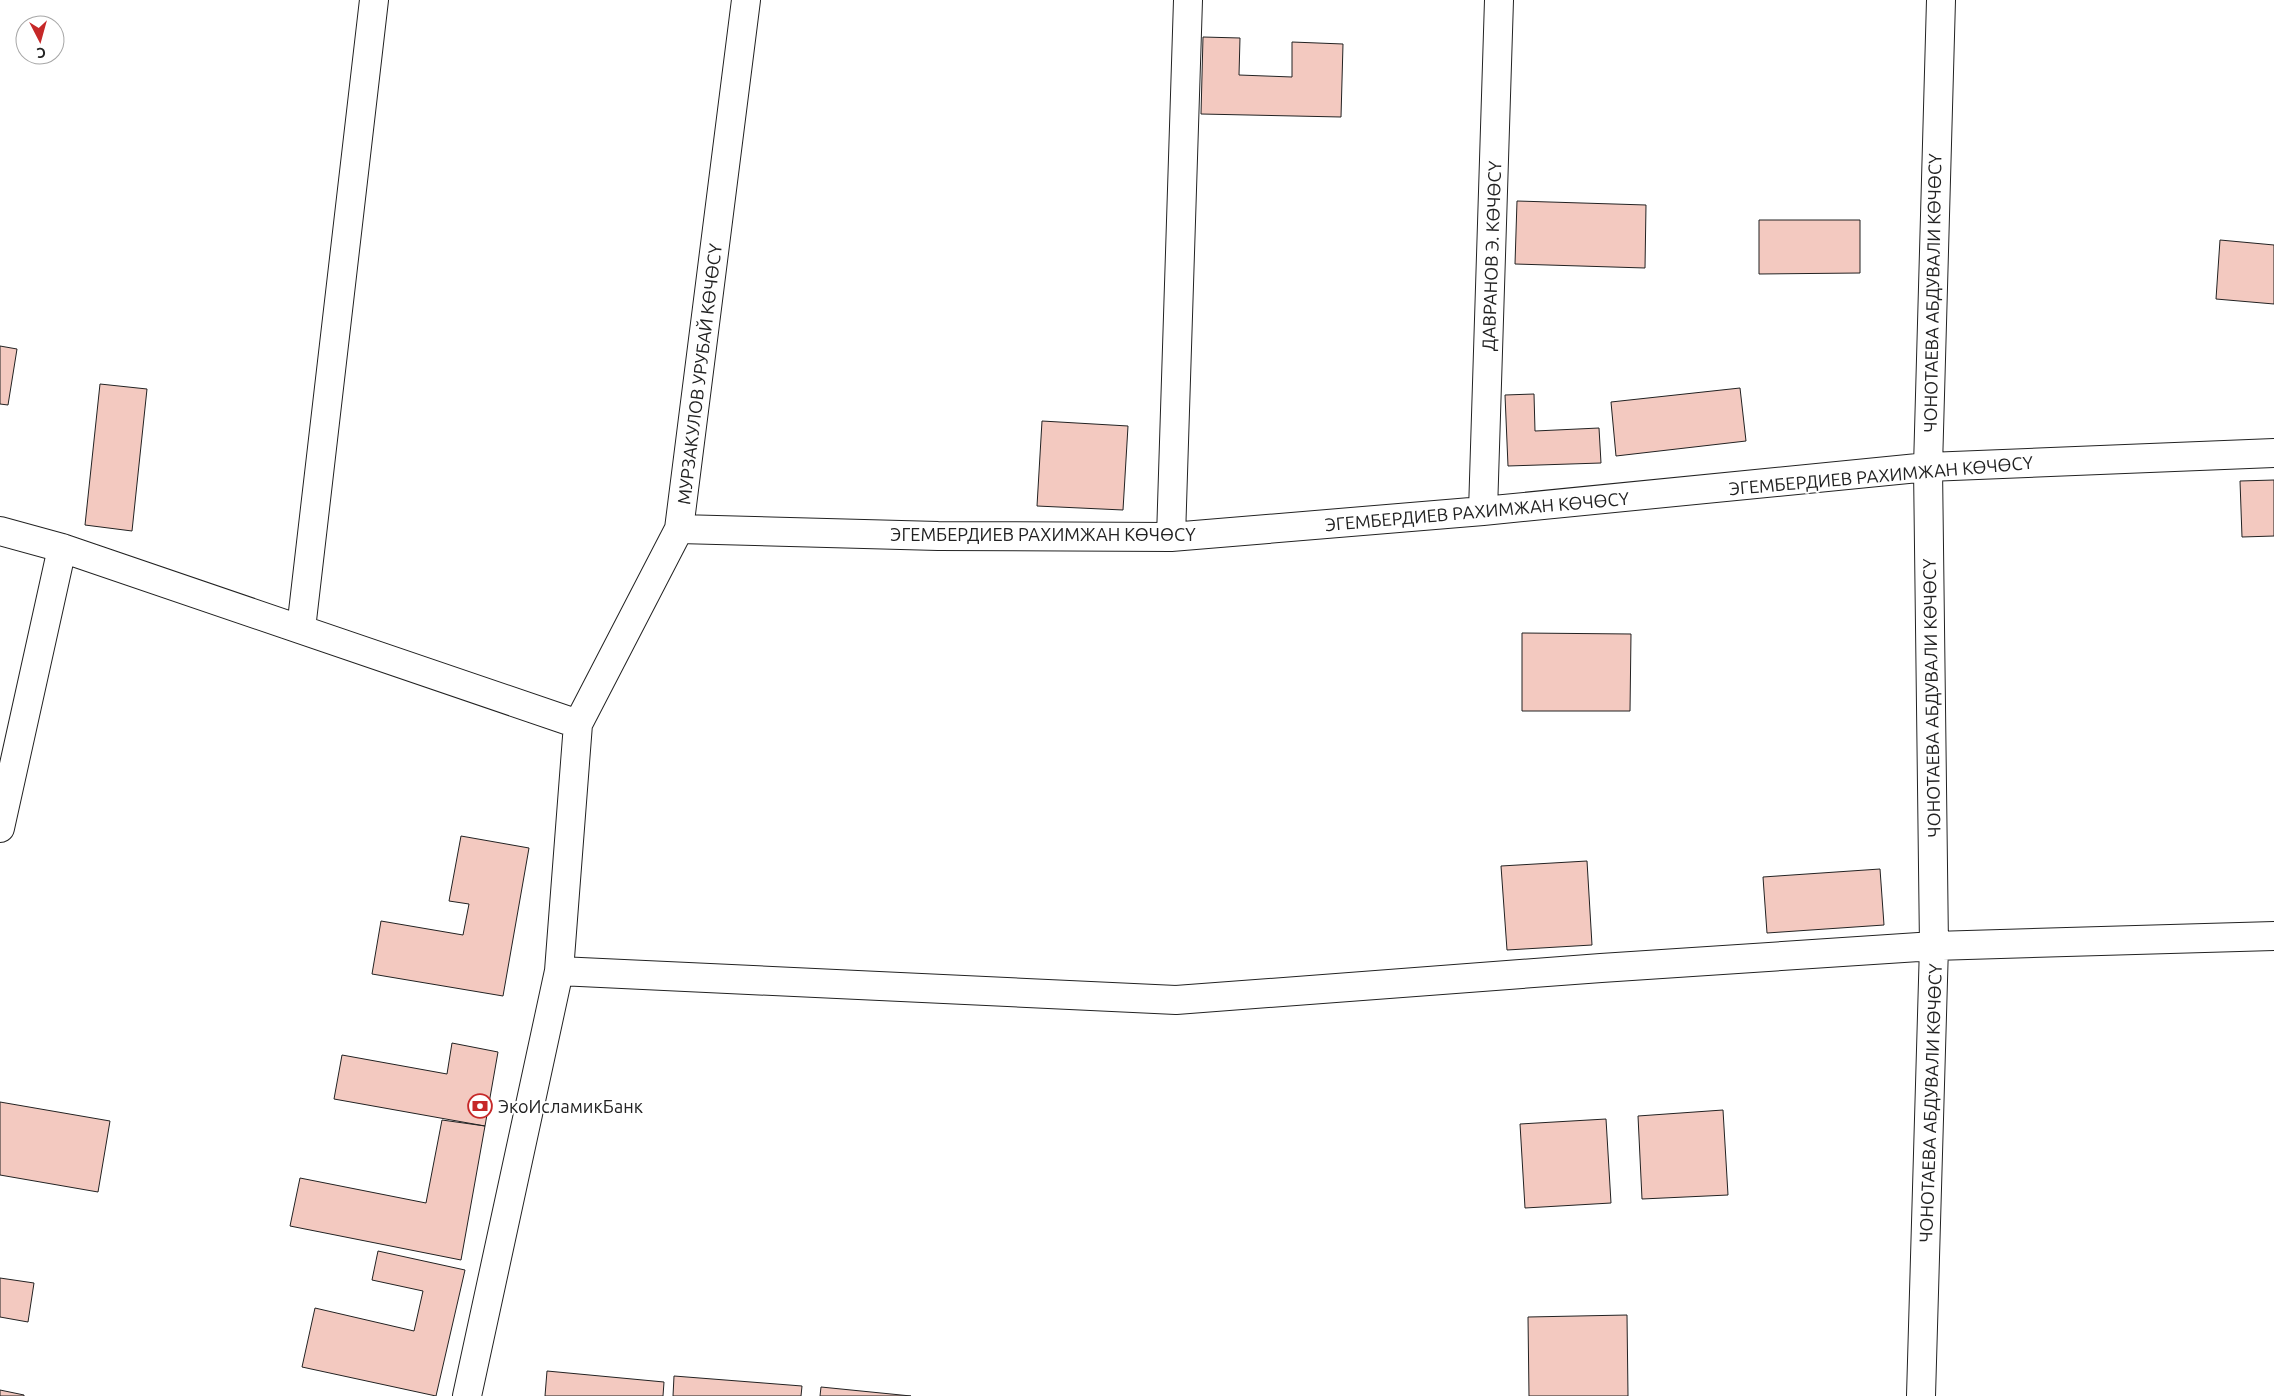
<svg xmlns="http://www.w3.org/2000/svg" width="2274" height="1396" viewBox="0 0 2274 1396" font-family="Ubuntu,sans-serif">
<style>
.building{fill:#f3c9c0;stroke:#222}
.lines{fill:none;stroke-linecap:round;stroke-linejoin:round}
.minor-casing{stroke:#222;stroke-width:30}
.minor{stroke:#fff;stroke-width:28}
.labels{text-anchor:middle;dominant-baseline:central;stroke-width:4;stroke-linejoin:round;paint-order:stroke}
.street-label{font-size:18px;fill:#222;stroke:#fff}
.poi-label{font-size:18px;fill:#222;stroke:#fff;text-anchor:start}
</style>
<rect width="100%" height="100%" fill="#fff"/>
<path class="building" d="M 1203,37 L 1240,38 L 1239,75 L 1292,77 L 1292,42 L 1343,44 L 1341,117 L 1201,114 Z
M 1517,201 L 1646,205 L 1645,268 L 1515,264 Z
M 1759,220 L 1860,220 L 1860,273 L 1759,274 Z
M 2220,240 L 2274,245 L 2274,304 L 2216,299 Z
M 0,346 L 17,349 L 8,405 L 0,404 Z
M 100,384 L 147,389 L 132,531 L 85,525 Z
M 1740,388 L 1746,441 L 1616,456 L 1611,402 Z
M 1534,394 L 1535,431 L 1599,428 L 1601,463 L 1508,466 L 1505,395 Z
M 1042,421 L 1128,426 L 1123,510 L 1037,506 Z
M 2274,480 L 2274,536 L 2242,537 L 2240,481 Z
M 1522,633 L 1631,634 L 1630,711 L 1522,711 Z
M 461,836 L 529,848 L 503,996 L 372,974 L 381,921 L 463,935 L 469,904 L 449,901 Z
M 1587,861 L 1592,945 L 1507,950 L 1501,866 Z
M 1880,869 L 1884,925 L 1767,933 L 1763,877 Z
M 452,1043 L 498,1052 L 485,1126 L 334,1099 L 342,1055 L 447,1074 Z
M 0,1102 L 110,1121 L 98,1192 L 0,1175 Z
M 1723,1110 L 1728,1195 L 1642,1199 L 1638,1116 Z
M 1606,1119 L 1611,1203 L 1525,1208 L 1520,1124 Z
M 442,1120 L 485,1126 L 461,1260 L 290,1226 L 300,1178 L 426,1203 Z
M 378,1251 L 465,1270 L 436,1396 L 302,1367 L 315,1308 L 414,1331 L 423,1291 L 372,1280 Z
M 0,1278 L 34,1283 L 28,1322 L 0,1317 Z
M 1627,1315 L 1628,1396 L 1529,1396 L 1528,1317 Z
M 547,1371 L 664,1382 L 663,1396 L 545,1396 Z
M 674,1376 L 802,1386 L 801,1396 L 673,1396 Z
M 821,1387 L 911,1396 L 820,1396 Z
M 0,1390 L 24,1395 L 24,1396 L 0,1396 Z"/>
<g class="lines">
<g class="minor-casing">
<path id="minor" d="M 1483,511 L 1499,0
M 679,529 L 938,536 L 1171,537 L 1483,511 L 1928,467 L 2274,453
M 0,531 L 62,548 L 578,724
M 1171,537 L 1188,0
M 301,629 L 374,0
M 0,828 L 62,548
M 559,971 L 1176,1000 L 1601,968 L 1934,946 L 2274,936
M 467,1396 L 559,971 L 578,724 L 679,529 L 746,0
M 1921,1396 L 1934,946 L 1928,467 L 1941,0"/>
</g>
<use href="#minor" class="minor"/>
</g>
<defs>
<g id="bank-ring" transform="scale(1.25)"><circle r="9.5" fill="#fff" stroke="#c62828" stroke-width="1.5"/><path d="M-6-4H6V4H-6ZM0-2.3a2.3 2.3 0 1 0 0 4.6a2.3 2.3 0 1 0 0-4.6Z" fill="#c62828"/></g>
</defs>
<g fill-rule="evenodd">
<use href="#bank-ring" x="480" y="1106"/>
</g>
<g class="labels">
<g class="street-label">
<text transform="translate(1491 256) rotate(-88)">ДАВРАНОВ Э. КӨЧӨСҮ</text>
<text transform="translate(1932 293) rotate(-89)">ЧОНОТАЕВА АБДУВАЛИ КӨЧӨСҮ</text>
<text transform="translate(699 374) rotate(-83)">МУРЗАКУЛОВ УРУБАЙ КӨЧӨСҮ</text>
<text transform="translate(1881 475) rotate(-5)">ЭГЕМБЕРДИЕВ РАХИМЖАН КӨЧӨСҮ</text>
<text transform="translate(1477 511) rotate(-5)">ЭГЕМБЕРДИЕВ РАХИМЖАН КӨЧӨСҮ</text>
<text x="1043" y="534">ЭГЕМБЕРДИЕВ РАХИМЖАН КӨЧӨСҮ</text>
<text transform="translate(1931 698) rotate(-91)">ЧОНОТАЕВА АБДУВАЛИ КӨЧӨСҮ</text>
<text transform="translate(1930 1103) rotate(-88)">ЧОНОТАЕВА АБДУВАЛИ КӨЧӨСҮ</text>
</g>
<g class="poi-label">
<text x="498" y="1106">ЭкоИсламикБанк</text>
</g>
</g>
<g transform="translate(40 40) rotate(174)"><circle r="24" fill="#ffffff" stroke="#a7a7a7"/>
<path d="M0-4L9 19L0 12L-9 19Z" fill="#c62828"/>
<text y="-8" font-size="14" font-weight="bold" text-anchor="middle" fill="#222222">С</text>
</g>
</svg>
